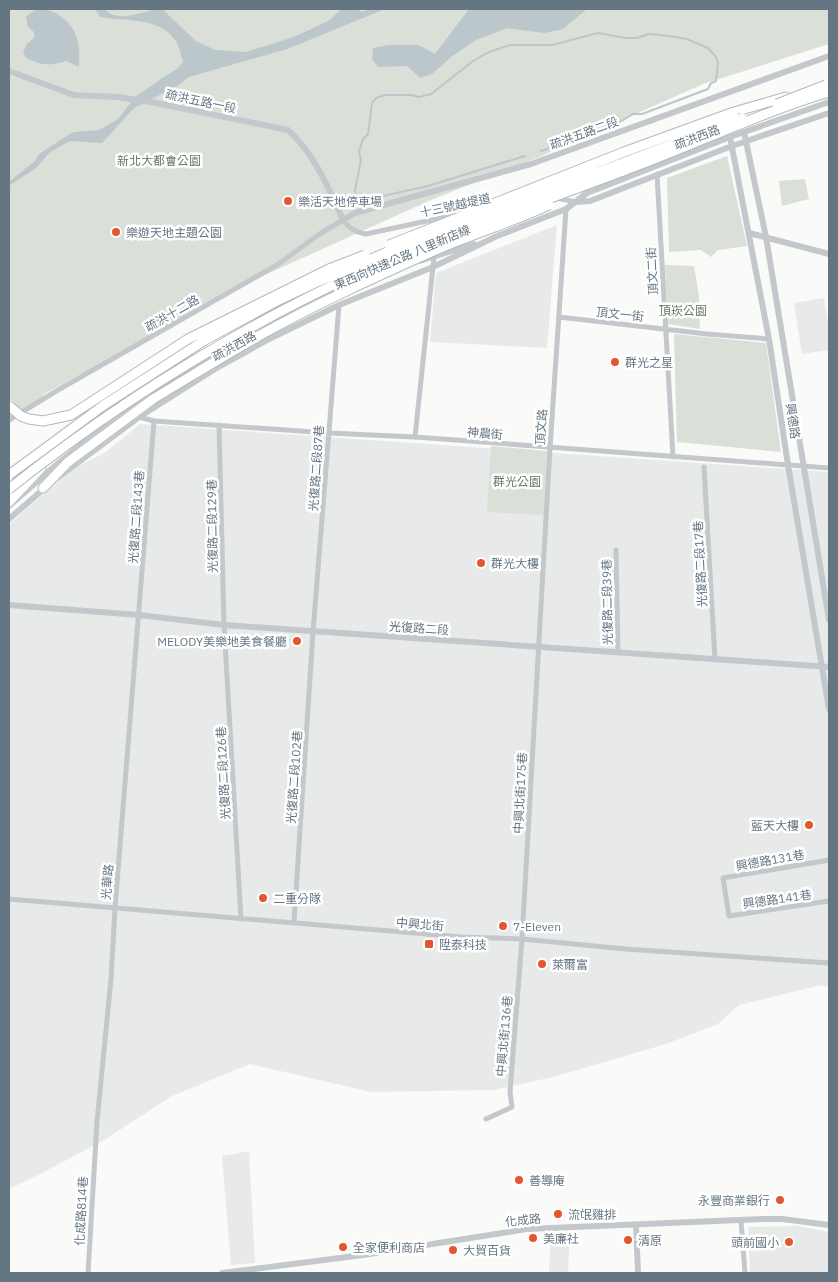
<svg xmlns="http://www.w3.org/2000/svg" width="838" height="1282" viewBox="0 0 838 1282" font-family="'IBM Plex Sans','Noto Sans TC',sans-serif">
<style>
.built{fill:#e8e9e9}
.green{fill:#dadfd7}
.water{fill:#bbc7cb}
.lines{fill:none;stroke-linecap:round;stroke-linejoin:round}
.stream{stroke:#bbc7cb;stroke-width:2}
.trunk-casing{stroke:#b4b9bd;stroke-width:11}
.minor{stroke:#c3c8cc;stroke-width:5}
.tertiary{stroke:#c3c8cc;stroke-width:6}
.trunk{stroke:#fff;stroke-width:9}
.trunk-bridge-casing{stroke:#b4b9bd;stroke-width:11;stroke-linecap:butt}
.trunk-bridge{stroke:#fff;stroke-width:9}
.poi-dot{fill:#e4572e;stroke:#fff;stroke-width:2}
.labels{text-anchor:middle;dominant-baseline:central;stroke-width:5;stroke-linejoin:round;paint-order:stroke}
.street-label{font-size:12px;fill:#657683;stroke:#fff}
.park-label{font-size:12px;fill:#687a64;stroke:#fff}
.poi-label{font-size:12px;fill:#657683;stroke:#fff;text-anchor:start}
</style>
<rect width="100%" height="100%" fill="#fafaf8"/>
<path class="built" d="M 557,225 L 547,348 L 430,342 L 436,273 Z
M 824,298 L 829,329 L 829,350 L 802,354 L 794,303 Z
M 140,424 L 829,472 L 829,987 L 821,985 L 739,1005 L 718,1024 L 666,1044 L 553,1077 L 494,1090 L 371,1092 L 250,1064 L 172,1096 L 104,1140 L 42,1173 L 9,1189 L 9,524 L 71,470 L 106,452 Z
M 249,1151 L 255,1263 L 231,1265 L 222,1156 Z
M 799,1226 L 829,1232 L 829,1273 L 750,1273 L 748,1227 Z
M 570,1232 L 568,1273 L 549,1273 L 551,1233 Z"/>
<path class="green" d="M 9,9 L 829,9 L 829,44 L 703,84 L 539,157 L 431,200 L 247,283 L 46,393 L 9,424 Z
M 727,156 L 747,246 L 718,250 L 711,257 L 701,250 L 669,252 L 667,178 Z
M 805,179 L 809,199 L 782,206 L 779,181 Z
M 665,265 L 694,266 L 699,296 L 700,329 L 668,324 Z
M 674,334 L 766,343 L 781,452 L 677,442 Z
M 491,446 L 547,451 L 544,515 L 487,512 Z"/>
<path class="water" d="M 40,9 C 58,9 76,26 78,43 C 80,51 79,59 79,67 L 66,61 C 49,66 43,66 26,58 L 23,51 L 27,44 L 34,38 L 34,32 L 28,27 L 26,17 L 33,11 Z
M 95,9 L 104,9 C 117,22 134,14 150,11 L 150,9 L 162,9 L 196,41 L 215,50 L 246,52 L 294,37 L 330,20 L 341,9 L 357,9 L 362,12 L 369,9 L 385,9 L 287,49 L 189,77 L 177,86 L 134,108 L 102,143 L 70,141 L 50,152 L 36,168 L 9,186 L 9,182 L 35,161 L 39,154 L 73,132 L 99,130 L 118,119 L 136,96 L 156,83 L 162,78 L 177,69 L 183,62 C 181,56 180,49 177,43 C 161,16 127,22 100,17 Z
M 469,9 L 587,9 L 563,29 L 544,33 L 507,28 L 476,40 L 451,57 L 432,74 L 420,78 L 407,66 L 378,67 L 372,59 L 373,48 L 388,45 L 418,45 L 435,54 Z"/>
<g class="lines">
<path class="stream" d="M 525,156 L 428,186 L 365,200 L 359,199 L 355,196 L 355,190 L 361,160 L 359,152 L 363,139 L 368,134 L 372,103 L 376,98 L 385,95 L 411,95 L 419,97 L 431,94 L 473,61 L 489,52 L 510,45 L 552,45 L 598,33 L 625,38 L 637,38 L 649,34 L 669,36 L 687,39 L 708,48 L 716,57 L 718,63 L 716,81 L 711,83 L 708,89 L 642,114 L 633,114 L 618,123 L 541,151"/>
<g class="trunk-casing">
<path id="trunk" d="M 734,112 L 786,97
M 194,352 L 219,337
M 71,438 L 97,416 L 122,398
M 43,488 L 68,462 L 153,399
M 9,502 L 41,468"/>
</g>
<path class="minor" d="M 657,174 L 673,457
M 556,198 L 576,202
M 559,317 L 707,334 L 769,339
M 139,417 L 154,421 L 329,433 L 415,437 L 829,468
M 9,420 L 58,390 L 277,265 L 318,235 L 343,220 C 350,229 355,232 366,234 L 455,215
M 219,425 L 224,625 L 241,919
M 415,437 L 434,257
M 704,467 L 715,660
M 616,550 L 618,653
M 829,860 L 723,878 L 729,916 L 829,901
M 9,899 L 462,937 L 522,939 L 626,949 L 829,963
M 294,922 L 313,632 L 339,305
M 486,1119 L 512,1107 L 510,1092 L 522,939 L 550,448 L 566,209
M 741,1221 L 745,1273
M 88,1273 L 97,1122 L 111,979 L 115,908 L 154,421"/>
<path class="tertiary" d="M 9,71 L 74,95 L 117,97 L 151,102 L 288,130 C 314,153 329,189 343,220 L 355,213 L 531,164 L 829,56
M 744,132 L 766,237 L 829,620
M 730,137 L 769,339 L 788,465 L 829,709
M 576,202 L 590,201 L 732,146 L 829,113
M 749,233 L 829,254
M 419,261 L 474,244
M 57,478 L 139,417 L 215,369 L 269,339 L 339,305 L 433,267 L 497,236 L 566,209 L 587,193 L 730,137 L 829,102
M 9,506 C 28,490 47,472 67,456 C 124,409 187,369 253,335
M 9,519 L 47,486
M 9,605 L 139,615 L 224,625 L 829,667
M 636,1225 L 638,1273
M 222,1273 L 363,1255 L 527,1229 L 763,1219 L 782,1219 L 829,1225"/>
<use href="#trunk" class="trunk"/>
<g class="trunk-bridge-casing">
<path id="trunk-bridge" d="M 777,104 L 826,85
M 389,245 L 624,152 L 734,112
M 153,399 C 190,377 226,354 264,333 C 320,302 378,276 436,250 C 473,234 512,222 549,205
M 9,406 L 21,416 L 29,419 L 43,421 L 71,415 L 188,339 L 329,269 L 365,255
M 9,475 L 104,405 L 205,340 L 275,302 L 319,281 L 397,248 L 742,118
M 9,489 C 116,404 232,332 356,274 C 376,264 396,258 416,250 C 485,222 554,197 623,171 C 692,146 759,113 829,92"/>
</g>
<use href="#trunk-bridge" class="trunk-bridge"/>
</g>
<g class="poi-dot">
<circle cx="288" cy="201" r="5"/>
<circle cx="116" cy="232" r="5"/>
<circle cx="615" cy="362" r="5"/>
<circle cx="481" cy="563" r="5"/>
<circle cx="297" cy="641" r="5"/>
<circle cx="809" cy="825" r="5"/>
<circle cx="263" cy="898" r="5"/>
<circle cx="503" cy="926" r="5"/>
<rect x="424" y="939" width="10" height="10" rx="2.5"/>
<circle cx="542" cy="964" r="5"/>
<circle cx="519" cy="1180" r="5"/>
<circle cx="780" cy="1200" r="5"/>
<circle cx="558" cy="1214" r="5"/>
<circle cx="533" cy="1238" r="5"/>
<circle cx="628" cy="1240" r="5"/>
<circle cx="789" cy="1242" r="5"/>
<circle cx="343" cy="1247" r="5"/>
<circle cx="453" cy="1250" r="5"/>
</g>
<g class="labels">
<g class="street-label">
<text transform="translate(201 101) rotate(12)">疏洪五路一段</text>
<text transform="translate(584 133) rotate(-20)">疏洪五路二段</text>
<text transform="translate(697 137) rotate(-21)">疏洪西路</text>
<text transform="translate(455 205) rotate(-12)">十三號越堤道</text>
<text transform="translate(402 257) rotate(-23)">東西向快速公路 八里新店線</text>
<text transform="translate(652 271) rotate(-93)">頂文二街</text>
<text transform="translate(172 313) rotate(-30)">疏洪十二路</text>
<text transform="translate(620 314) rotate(6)">頂文一街</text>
<text transform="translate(234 346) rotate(-29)">疏洪西路</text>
<text transform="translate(793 421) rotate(82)">興德路</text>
<text transform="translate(541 427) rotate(-86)">頂文路</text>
<text transform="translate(485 433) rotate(5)">神農街</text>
<text transform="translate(316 468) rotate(-86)">光復路二段87巷</text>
<text transform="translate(136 517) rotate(-86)">光復路二段143巷</text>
<text transform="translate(212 526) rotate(-91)">光復路二段129巷</text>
<text transform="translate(700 564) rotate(-93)">光復路二段17巷</text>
<text transform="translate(607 602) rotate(-91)">光復路二段39巷</text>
<text transform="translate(419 628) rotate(4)">光復路二段</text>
<text transform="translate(223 773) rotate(-93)">光復路二段126巷</text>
<text transform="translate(294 777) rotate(-86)">光復路二段102巷</text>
<text transform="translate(520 793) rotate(-87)">中興北街175巷</text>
<text transform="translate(770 860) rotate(-10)">興德路131巷</text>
<text transform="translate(107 882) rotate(-85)">光華路</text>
<text transform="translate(777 899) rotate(-8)">興德路141巷</text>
<text transform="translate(420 924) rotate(5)">中興北街</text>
<text transform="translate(504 1036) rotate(-85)">中興北街136巷</text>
<text transform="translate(81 1211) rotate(-87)">化成路814巷</text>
<text transform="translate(523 1220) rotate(-6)">化成路</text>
</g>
<g class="park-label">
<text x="159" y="160">新北大都會公園</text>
<text x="683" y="310">頂崁公園</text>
<text x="517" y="481">群光公園</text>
</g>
<g class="poi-label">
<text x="298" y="201">樂活天地停車場</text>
<text x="126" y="232">樂遊天地主題公園</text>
<text x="625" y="362">群光之星</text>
<text x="491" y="563">群光大樓</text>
<text x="287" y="641" text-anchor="end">MELODY美樂地美食餐廳</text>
<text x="799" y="825" text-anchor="end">藍天大樓</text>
<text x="273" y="898">二重分隊</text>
<text x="513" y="926">7-Eleven</text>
<text x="439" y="944">陞泰科技</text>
<text x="552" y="964">萊爾富</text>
<text x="529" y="1180">善導庵</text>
<text x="770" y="1200" text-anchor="end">永豐商業銀行</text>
<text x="568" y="1214">流氓雞排</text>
<text x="543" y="1238">美廉社</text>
<text x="638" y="1240">清原</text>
<text x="779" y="1242" text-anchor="end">頭前國小</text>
<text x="353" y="1247">全家便利商店</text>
<text x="463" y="1250">大貿百貨</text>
</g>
</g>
<rect width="838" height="1282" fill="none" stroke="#657683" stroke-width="20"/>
</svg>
